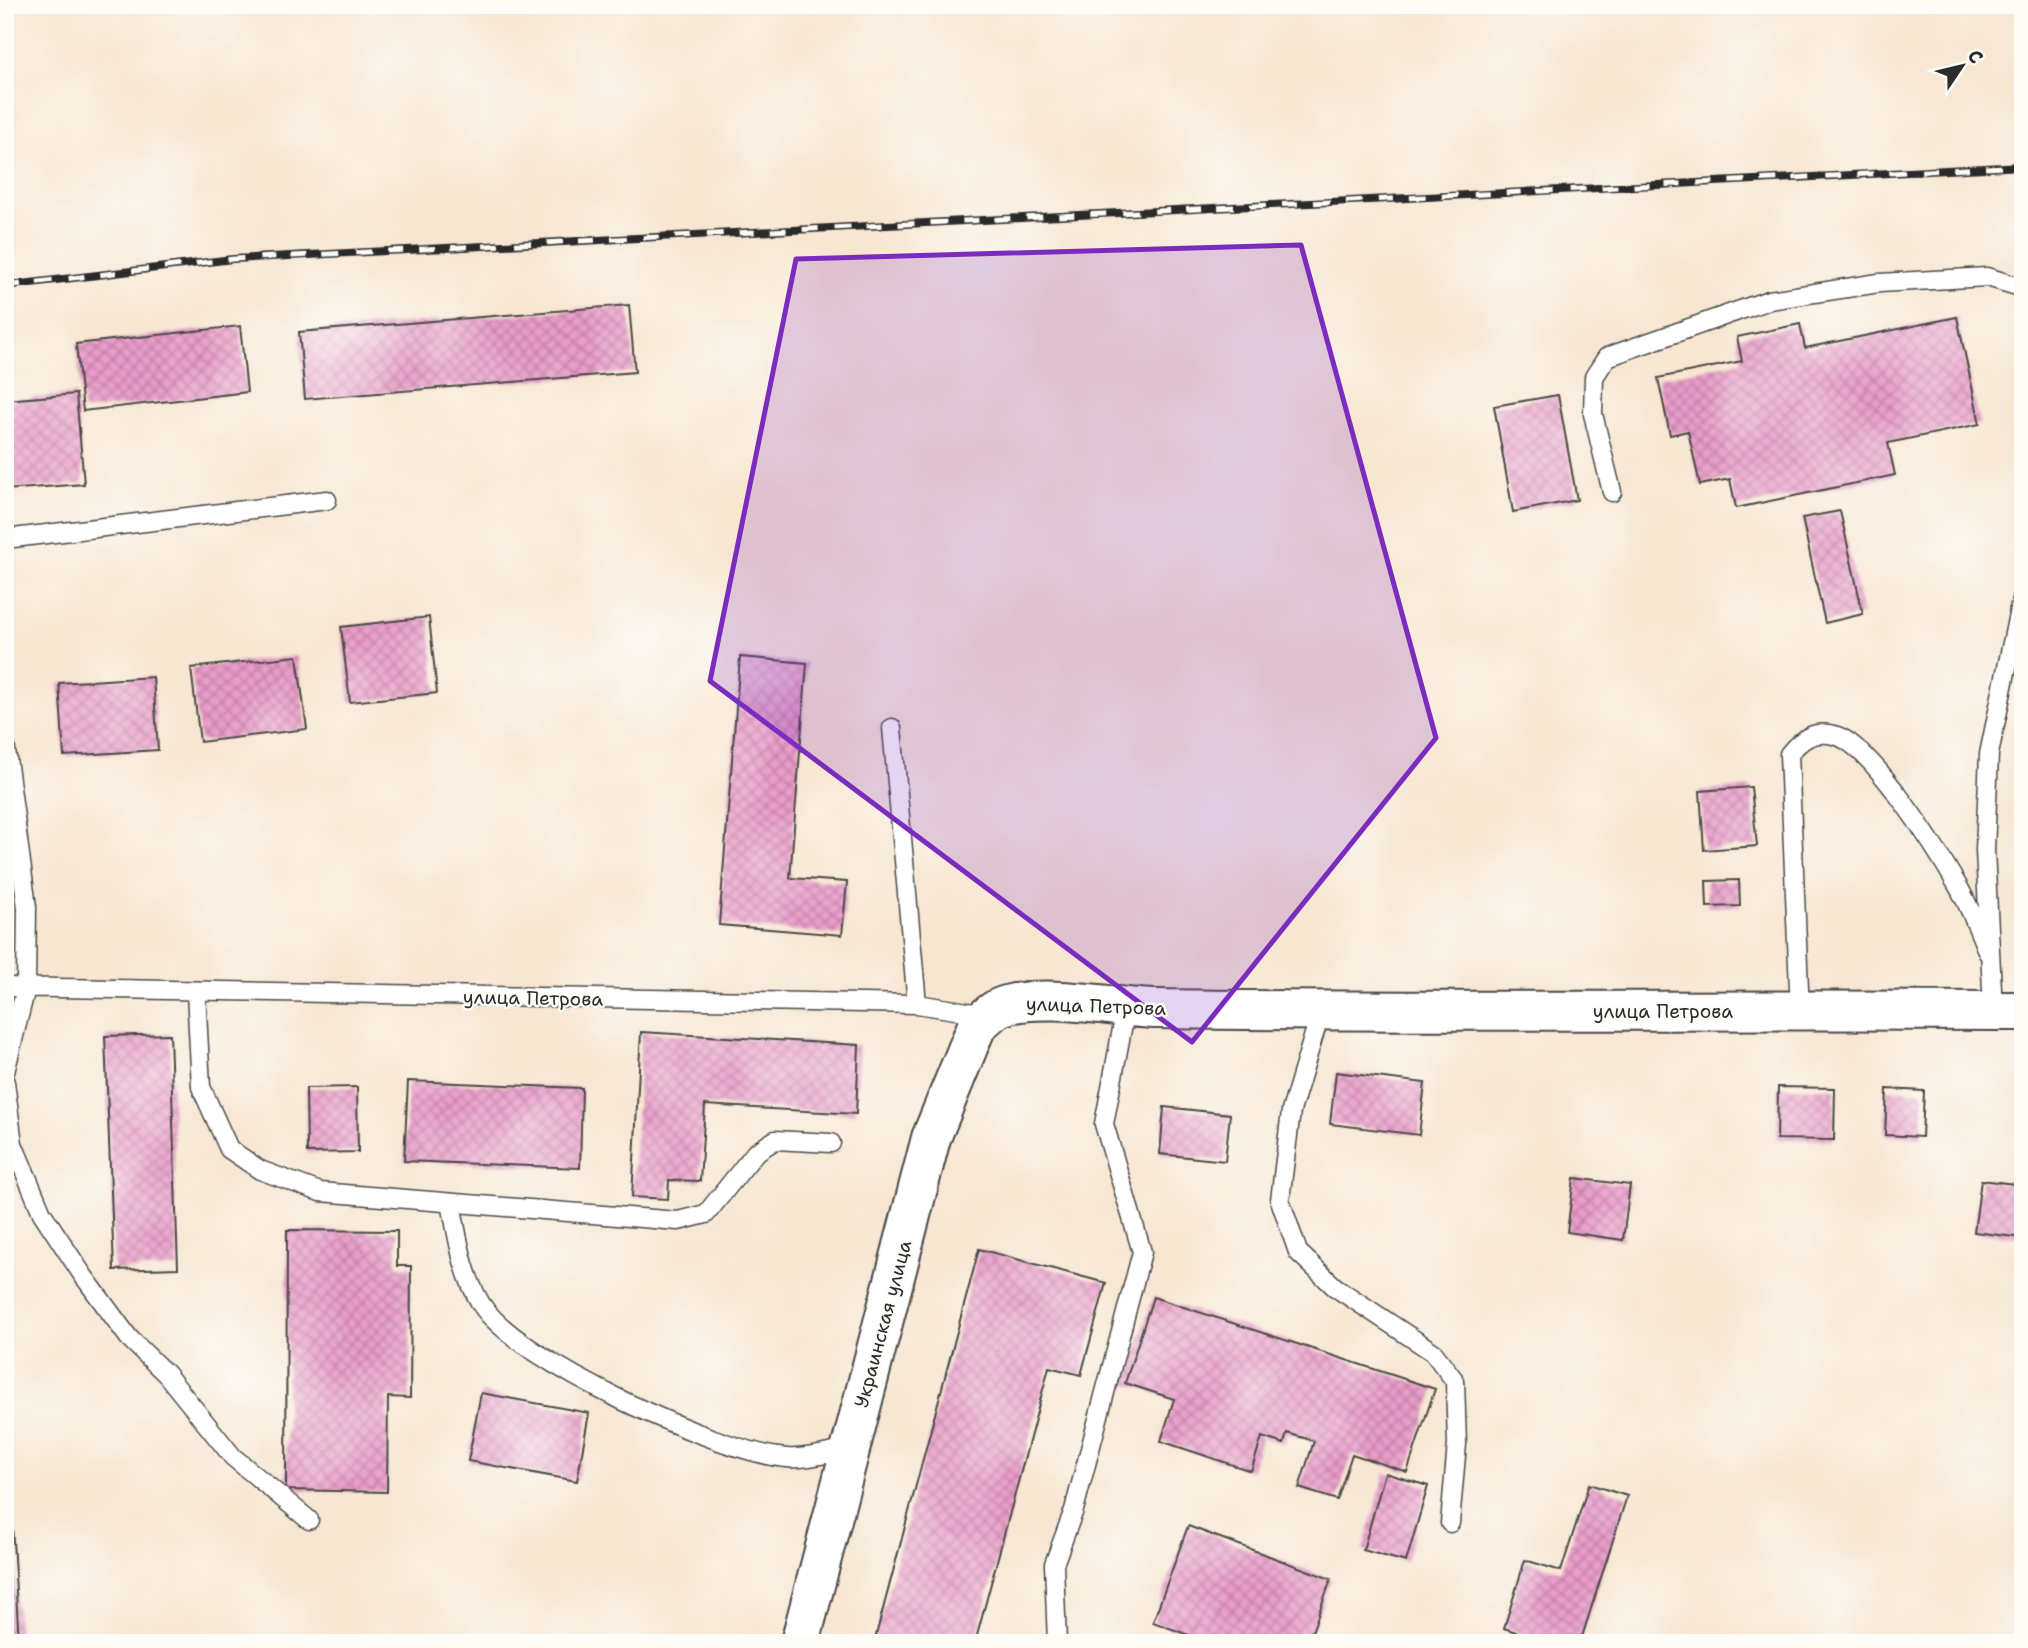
<svg xmlns="http://www.w3.org/2000/svg" width="2028" height="1648" viewBox="0 0 2028 1648" font-family="'Shantell Sans',sans-serif">
<style>
.building{fill:url(#building-cross-hatch)}
.lines{fill:none;stroke-linecap:round;stroke-linejoin:round}
.service-casing{stroke:#4a4744;stroke-width:21}
.primary-casing{stroke:#4a4744;stroke-width:42}
.service{stroke:#fff;stroke-width:18}
.primary{stroke:#fff;stroke-width:38}
.rail-casing{stroke:#2b2b2b;stroke-width:8}
.rail{stroke:#fdfcf7;stroke-width:5;stroke-dasharray:16;stroke-linecap:butt}
.marked{fill:#7b2cbf;fill-opacity:0.2;stroke:#7b2cbf;stroke-width:5;stroke-linejoin:round}
.labels{text-anchor:middle;dominant-baseline:central;stroke-width:5;stroke-linejoin:round;paint-order:stroke}
.street-label{font-size:19px;fill:#2b2b2b;stroke:#fdfcf7}
</style>
<defs>
<pattern id="building-cross-hatch" width="8" height="8" patternUnits="userSpaceOnUse" patternTransform="scale(1.75)"><rect width="8" height="8" fill="#ea9dca"/><path d="M0 0l8 8M0 8l8-8" fill="none" stroke="#be80a4"/></pattern>
</defs>
<rect width="100%" height="100%" fill="#fdfcf7"/>
<filter id="ink" filterUnits="userSpaceOnUse"><feTurbulence type="fractalNoise" baseFrequency=".0143" numOctaves="2"/><feDisplacementMap in="SourceGraphic" scale="14" xChannelSelector="R" yChannelSelector="G"/><feConvolveMatrix kernelMatrix="1 2 1 2 8 2 1 2 1" color-interpolation-filters="sRGB"/></filter>
<filter id="wash" filterUnits="userSpaceOnUse"><feTurbulence type="fractalNoise" baseFrequency=".00686" numOctaves="4" result="noise"/><feDisplacementMap in="SourceGraphic" scale="28" xChannelSelector="R" yChannelSelector="G"/><feGaussianBlur stdDeviation="1.57" result="paint"/><feColorMatrix in="noise" values="0 0 0 0 0 0 0 0 0 0 0 0 0 0 0 0 0 1.4 0 .05"/><feComposite in="paint" operator="in"/></filter>
<g filter="url(#wash)">
<rect width="100%" height="100%" fill="#f7e6d2"/>
<g id="blocks">
<path class="building" d="M 629,305 L 635,372 L 305,399 L 299,332 Z
M 1957,317 L 1980,424 L 1888,443 L 1895,475 L 1736,508 L 1730,479 L 1700,485 L 1688,431 L 1670,435 L 1658,378 L 1742,361 L 1737,337 L 1800,324 L 1805,348 Z
M 240,326 L 247,392 L 83,411 L 76,344 Z
M 76,394 L 84,484 L 5,490 L 5,400 Z
M 1558,395 L 1577,500 L 1513,512 L 1494,406 Z
M 1840,511 L 1863,614 L 1825,623 L 1802,518 Z
M 429,617 L 437,693 L 350,702 L 341,627 Z
M 297,656 L 307,729 L 200,742 L 191,668 Z
M 740,657 L 807,663 L 790,878 L 847,882 L 842,935 L 719,925 Z
M 153,677 L 158,750 L 64,756 L 59,683 Z
M 1751,787 L 1757,846 L 1704,850 L 1700,791 Z
M 1739,880 L 1740,906 L 1707,907 L 1706,881 Z
M 641,1032 L 859,1045 L 856,1114 L 705,1105 L 700,1181 L 669,1180 L 668,1199 L 632,1197 Z
M 170,1034 L 178,1268 L 114,1270 L 105,1036 Z
M 1336,1072 L 1425,1083 L 1419,1135 L 1330,1124 Z
M 408,1081 L 582,1088 L 580,1168 L 404,1161 Z
M 357,1087 L 358,1152 L 307,1153 L 306,1088 Z
M 1778,1087 L 1835,1088 L 1834,1140 L 1777,1139 Z
M 1887,1089 L 1924,1091 L 1922,1137 L 1885,1135 Z
M 1164,1107 L 1230,1114 L 1225,1161 L 1160,1154 Z
M 1574,1178 L 1630,1185 L 1623,1240 L 1567,1232 Z
M 1981,1180 L 2023,1185 L 2023,1238 L 1974,1232 Z
M 287,1230 L 397,1231 L 397,1266 L 411,1266 L 410,1398 L 388,1397 L 387,1492 L 286,1490 Z
M 979,1249 L 1106,1283 L 1081,1375 L 1049,1367 L 975,1643 L 874,1643 Z
M 1153,1297 L 1435,1389 L 1407,1472 L 1352,1454 L 1337,1500 L 1299,1488 L 1314,1441 L 1287,1433 L 1284,1444 L 1262,1437 L 1251,1471 L 1161,1441 L 1174,1399 L 1125,1383 Z
M 481,1393 L 589,1413 L 577,1481 L 468,1461 Z
M 5,1438 L 7,1438 L 19,1643 L 5,1643 Z
M 1385,1473 L 1428,1486 L 1406,1562 L 1363,1550 Z
M 1589,1484 L 1627,1496 L 1580,1643 L 1549,1643 L 1504,1628 L 1525,1560 L 1561,1571 Z
M 1188,1526 L 1331,1579 L 1308,1643 L 1210,1643 L 1153,1622 Z"/>
</g>
</g>
<g filter="url(#ink)">
<use href="#blocks" fill-opacity="0" stroke="#4a4744" stroke-width="2"/>
<g class="lines">
<g class="service-casing">
<path id="service" d="M 1612,492 L 1593,414 L 1594,377 L 1607,357 L 1769,300 L 1879,283 L 1987,277 L 2023,288
M 5,539 L 327,500
M 892,728 L 917,1004
M 5,743 L 27,907 L 26,988 L 5,1072
M 5,987 L 917,1004 L 987,1015
M 196,992 L 201,1087 L 229,1149 L 260,1170 L 320,1192 L 678,1221 L 706,1214 L 755,1153 L 775,1140 L 831,1143
M 1993,1010 L 1985,850 L 1989,754 L 2023,590
M 1321,1011 L 1291,1111 L 1280,1200 L 1298,1252 L 1335,1287 L 1433,1352 L 1455,1381 L 1457,1444 L 1450,1523
M 1800,1012 L 1789,754 C 1801,739 1814,730 1834,735 C 1871,743 1940,855 1959,888 C 1971,909 1979,932 1988,953
M 5,1082 L 13,1144 L 42,1213 L 82,1274 L 129,1338 L 166,1374 L 233,1457 L 309,1520
M 451,1203 C 458,1238 462,1273 481,1304 C 517,1361 720,1453 787,1458 C 806,1460 831,1452 850,1449
M 1057,1643 L 1054,1564 L 1074,1510 L 1142,1252 L 1104,1124 L 1126,1008"/>
</g>
<g class="primary-casing">
<path id="primary" d="M 800,1643 L 931,1138 L 976,1028 C 985,1017 995,1007 1010,1004 C 1050,994 1115,1008 1158,1009 C 1446,1013 1735,1009 2023,1011"/>
</g>
<use href="#service" class="service"/>
<use href="#primary" class="primary"/>
<g class="rail-casing">
<path id="rail" d="M 5,286 L 233,259 L 2023,166"/>
</g>
<use href="#rail" class="rail"/>
</g>
</g>
<path class="marked" d="M 1301,245 L 1436,738 L 1192,1042 L 710,681 L 796,259 Z"/>
<g class="labels">
<g class="street-label">
<text transform="translate(533 998) rotate(1)">улица Петрова</text>
<text transform="translate(1096 1006) rotate(2)">улица Петрова</text>
<text x="1663" y="1011">улица Петрова</text>
<text transform="translate(883 1324) rotate(-75)">Украинская улица</text>
</g>
</g>
<rect width="2028" height="1648" fill="none" stroke="#fdfcf7" stroke-width="28"/>
<g transform="translate(1962 66) rotate(55)" stroke="#fdfcf7" stroke-width="5" paint-order="stroke">
<path d="M0-5L12 26L0 18L-12 26Z" fill="#2b2b2b"/>
<text y="-10" font-size="19" font-weight="bold" text-anchor="middle" fill="#2b2b2b">С</text>
</g>
</svg>
